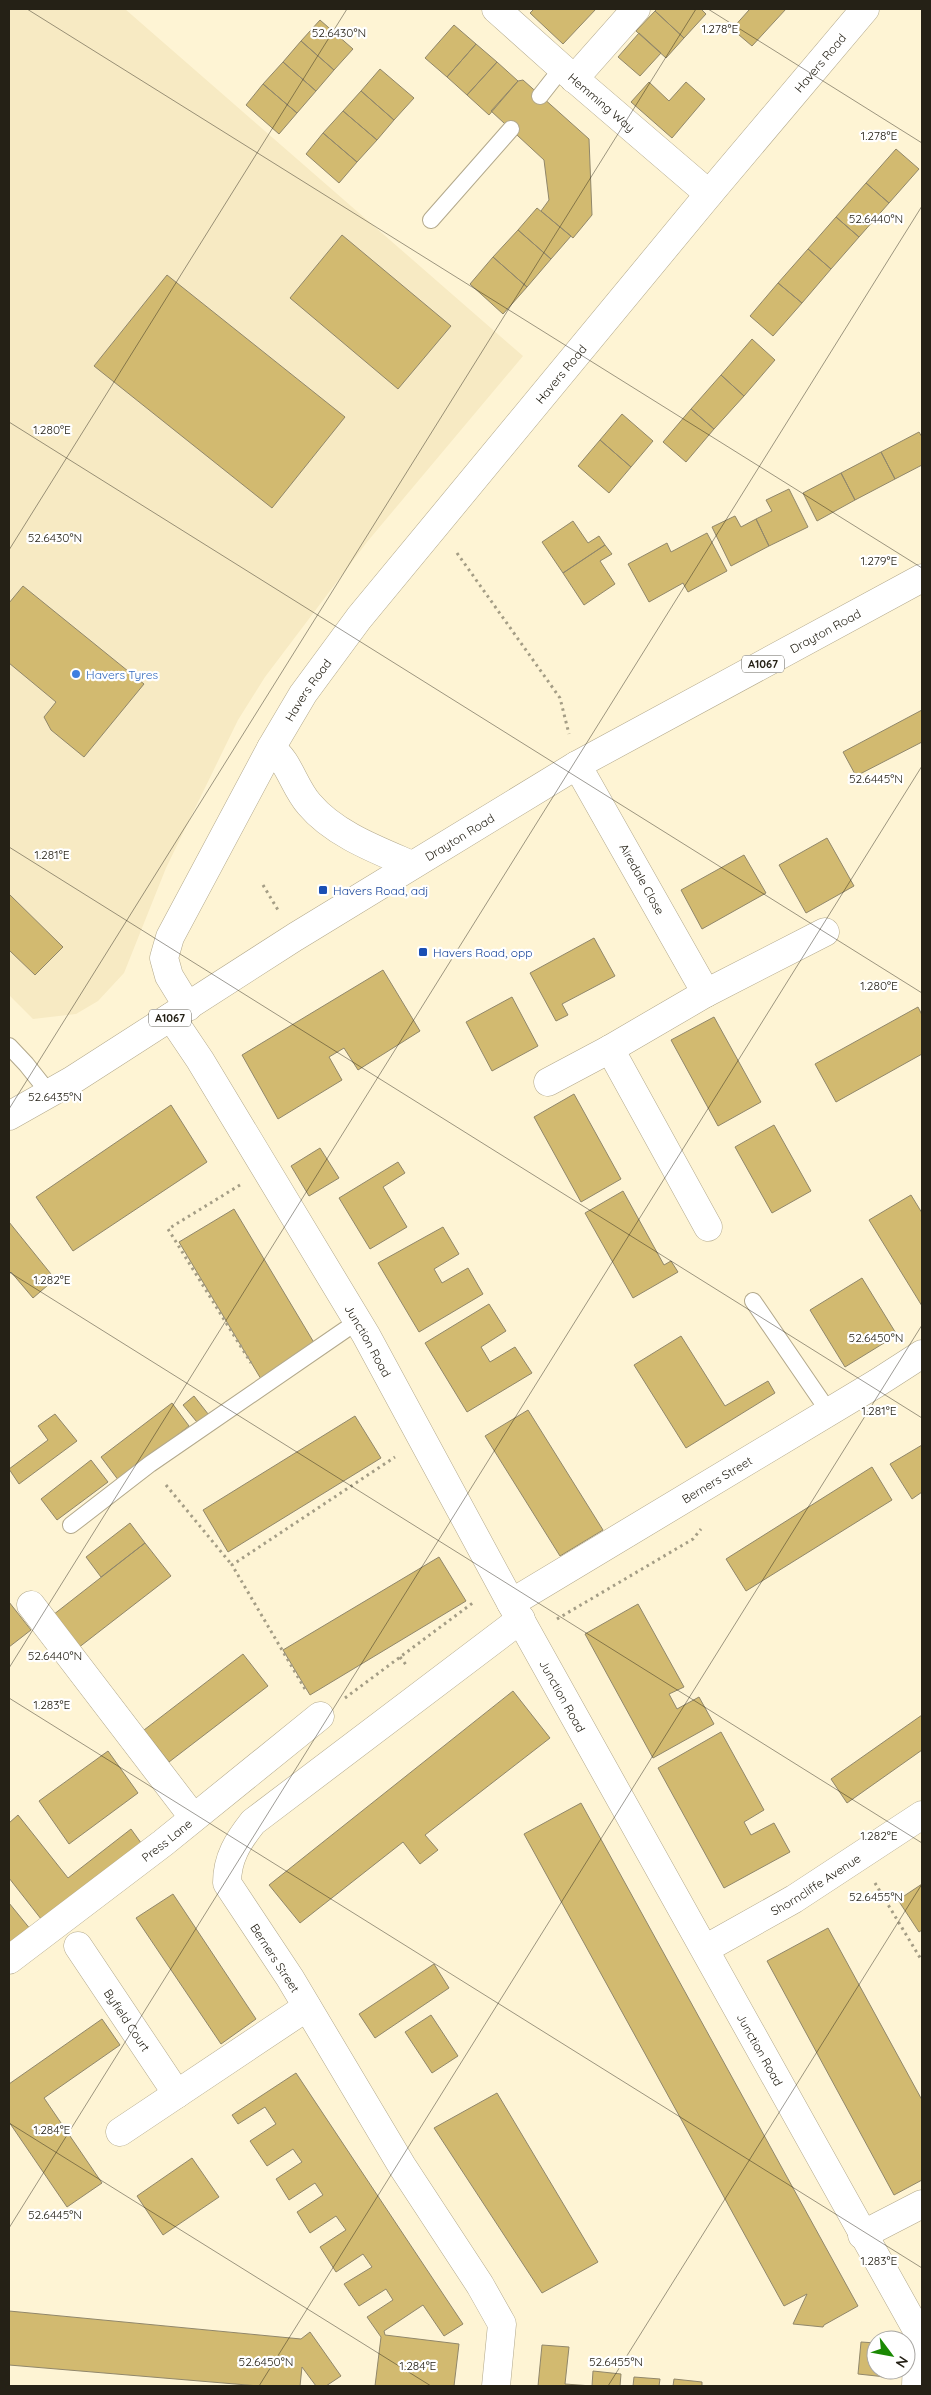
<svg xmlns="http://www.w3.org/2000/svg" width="931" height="2395" viewBox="0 0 931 2395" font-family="Quicksand,sans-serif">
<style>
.built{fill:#f7eac3}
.building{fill:#d2ba70;stroke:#91876a}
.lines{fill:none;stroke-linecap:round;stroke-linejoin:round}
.service-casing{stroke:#b2a88b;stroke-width:18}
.minor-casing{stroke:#b2a88b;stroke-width:29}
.primary-casing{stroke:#b2a88b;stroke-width:29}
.path{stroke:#a49d85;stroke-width:3;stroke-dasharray:2.5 4;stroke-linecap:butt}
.service{stroke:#fff;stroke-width:16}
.minor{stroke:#fff;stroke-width:28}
.primary{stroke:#fff;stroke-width:28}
.ticks{fill:none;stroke:#252116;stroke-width:1;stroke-opacity:0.45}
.shop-dot{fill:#3f7fe0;stroke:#fff;stroke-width:2}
.transit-dot{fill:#1a4fb4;stroke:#fff;stroke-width:2}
.labels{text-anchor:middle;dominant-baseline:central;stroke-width:4.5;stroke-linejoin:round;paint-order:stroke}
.shield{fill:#fff;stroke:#66645c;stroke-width:1}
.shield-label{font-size:11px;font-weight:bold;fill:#252116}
.street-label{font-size:12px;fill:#252116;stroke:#fff}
.shop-label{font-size:12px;fill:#366cbe;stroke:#fff;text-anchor:start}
.transit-label{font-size:12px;fill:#164399;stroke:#fff;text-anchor:start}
.ticks-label{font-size:12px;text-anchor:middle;fill:#252116;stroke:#fff;stroke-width:4.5;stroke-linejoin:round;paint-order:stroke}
</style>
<rect width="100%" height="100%" fill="#fef4d4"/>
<path class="built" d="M 9,9 L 125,9 L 523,356 L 367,542 L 265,677 L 238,720 L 166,868 L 124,973 L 98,1001 L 76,1014 L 33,1019 L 9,995 Z"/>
<path class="building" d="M 534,9 L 596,9 L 563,44 L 530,13 Z
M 657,9 L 701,9 L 706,14 L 684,38 L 655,11 Z
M 747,9 L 786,9 L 752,46 L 732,29 L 749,10 Z
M 655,11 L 684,38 L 666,58 L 636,31 Z
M 320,20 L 353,49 L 334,70 L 301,41 Z
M 454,25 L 476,44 L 447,77 L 425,58 Z
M 639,33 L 661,53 L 640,76 L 618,57 Z
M 301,41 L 334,70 L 316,91 L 283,62 Z
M 476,44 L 497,62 L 467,95 L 447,77 Z
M 283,62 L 316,91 L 297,113 L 263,84 Z
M 497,62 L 518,81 L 489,115 L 467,95 Z
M 380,69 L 414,98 L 394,120 L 361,91 Z
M 523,80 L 589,139 L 592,215 L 573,238 L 541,211 L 549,200 L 544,160 L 491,111 L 518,81 Z
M 649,82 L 669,101 L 686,82 L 705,99 L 672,138 L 631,102 Z
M 263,84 L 297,113 L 279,134 L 246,105 Z
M 361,91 L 394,120 L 377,140 L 343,111 Z
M 343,111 L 377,140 L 357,162 L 323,133 Z
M 323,133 L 357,162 L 339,183 L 306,154 Z
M 896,149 L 919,169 L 889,203 L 866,183 Z
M 866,183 L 889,203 L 859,237 L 836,217 Z
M 537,208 L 571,236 L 551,259 L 518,230 Z
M 836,217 L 859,237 L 831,269 L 808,249 Z
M 518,230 L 551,259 L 527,287 L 493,257 Z
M 342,235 L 451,326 L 398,389 L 290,298 Z
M 808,249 L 831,269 L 802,303 L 778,283 Z
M 493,257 L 527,287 L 503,314 L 470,284 Z
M 167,275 L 345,417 L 272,508 L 94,366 Z
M 778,283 L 802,303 L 773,336 L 750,316 Z
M 752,339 L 775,360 L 744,396 L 721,375 Z
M 721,375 L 744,396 L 714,429 L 691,409 Z
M 691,409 L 714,429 L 686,462 L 663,442 Z
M 622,414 L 653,441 L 631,467 L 600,440 Z
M 919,432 L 922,437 L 922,465 L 895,479 L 881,452 Z
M 600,440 L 631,467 L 609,493 L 578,466 Z
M 881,452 L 895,479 L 855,500 L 841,473 Z
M 841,473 L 855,500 L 817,521 L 803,493 Z
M 789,489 L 808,527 L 769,546 L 756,519 L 772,511 L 766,500 Z
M 735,516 L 741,527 L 756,519 L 769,546 L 731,566 L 712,527 Z
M 573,521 L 588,543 L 599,536 L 605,545 L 563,573 L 542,542 Z
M 707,533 L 727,571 L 688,592 L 683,583 L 649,602 L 628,564 L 667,543 L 671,552 Z
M 605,545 L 612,554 L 600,561 L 615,584 L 584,605 L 563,573 Z
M 23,586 L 144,684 L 84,757 L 51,730 L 44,717 L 56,702 L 9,663 L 9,603 Z
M 922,710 L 922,742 L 856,776 L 843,752 Z
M 827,838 L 854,886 L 806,913 L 779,865 Z
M 744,855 L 766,893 L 702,929 L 681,890 Z
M 9,894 L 63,947 L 35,975 L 9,950 Z
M 594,938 L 615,976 L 562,1004 L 568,1015 L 556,1021 L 530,973 Z
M 383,970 L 420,1031 L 358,1070 L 344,1048 L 329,1057 L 342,1080 L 278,1119 L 242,1055 Z
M 512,997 L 538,1046 L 492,1071 L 466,1022 Z
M 918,1007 L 922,1015 L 922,1054 L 836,1102 L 815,1064 Z
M 714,1017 L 761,1102 L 718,1126 L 671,1040 Z
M 574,1094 L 621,1179 L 581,1202 L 534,1117 Z
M 171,1105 L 207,1162 L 73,1251 L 36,1197 Z
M 774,1125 L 811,1191 L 772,1213 L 735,1147 Z
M 320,1148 L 339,1178 L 309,1196 L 291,1166 Z
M 398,1162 L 405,1173 L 383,1187 L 407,1227 L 370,1249 L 339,1198 Z
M 623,1191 L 664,1265 L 671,1261 L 678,1272 L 633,1298 L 585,1213 Z
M 911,1195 L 922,1213 L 922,1306 L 869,1220 Z
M 234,1209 L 316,1346 L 261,1379 L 179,1242 Z
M 9,1222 L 55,1279 L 33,1298 L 11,1272 L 9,1274 Z
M 443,1227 L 459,1254 L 434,1269 L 442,1283 L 468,1268 L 483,1294 L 419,1332 L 378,1263 Z
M 862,1278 L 897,1335 L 845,1367 L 810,1310 Z
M 489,1304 L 506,1331 L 481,1347 L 490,1362 L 515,1347 L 532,1373 L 467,1412 L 425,1343 Z
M 681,1336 L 725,1406 L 768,1381 L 775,1393 L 686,1448 L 634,1365 Z
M 194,1396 L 212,1419 L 201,1427 L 183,1405 Z
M 172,1403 L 189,1426 L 119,1481 L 101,1457 Z
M 528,1410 L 603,1530 L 560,1556 L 485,1436 Z
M 55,1414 L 77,1441 L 19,1484 L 9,1469 L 48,1440 L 38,1426 Z
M 355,1416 L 381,1458 L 228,1552 L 203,1510 Z
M 922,1445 L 922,1492 L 912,1499 L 890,1464 Z
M 91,1460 L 108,1482 L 57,1520 L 41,1499 Z
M 872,1467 L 892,1500 L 746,1591 L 726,1559 Z
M 130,1523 L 145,1543 L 101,1577 L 86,1557 Z
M 145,1543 L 171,1576 L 69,1655 L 44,1622 Z
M 439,1557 L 466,1601 L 310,1695 L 283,1650 Z
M 9,1602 L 31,1630 L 9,1647 Z
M 638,1604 L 684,1687 L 669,1694 L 677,1709 L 699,1697 L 714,1724 L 653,1758 L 585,1634 Z
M 243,1654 L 268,1686 L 169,1762 L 144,1730 Z
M 513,1691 L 550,1738 L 425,1835 L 438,1850 L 420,1864 L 403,1842 L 300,1923 L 269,1885 Z
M 922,1715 L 922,1750 L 847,1803 L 831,1779 Z
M 721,1732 L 764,1810 L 744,1822 L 751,1835 L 774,1823 L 790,1852 L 724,1888 L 658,1768 Z
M 108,1751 L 138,1793 L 69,1844 L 39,1801 Z
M 581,1803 L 858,2306 L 824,2325 L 823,2327 L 793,2324 L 807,2294 L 784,2306 L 524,1834 Z
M 18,1815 L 68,1878 L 131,1829 L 144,1847 L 45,1924 L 9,1878 L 9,1823 Z
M 922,1884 L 922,1930 L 919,1932 L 898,1900 Z
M 173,1894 L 256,2019 L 221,2044 L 136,1918 Z
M 9,1903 L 31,1930 L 9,1948 Z
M 828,1928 L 922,2100 L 922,2180 L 894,2195 L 767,1961 Z
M 434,1964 L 449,1988 L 375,2038 L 359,2014 Z
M 431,2015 L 458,2056 L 432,2073 L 405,2032 Z
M 102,2019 L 120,2045 L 44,2098 L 102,2183 L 67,2207 L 9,2122 L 9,2084 Z
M 296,2073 L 463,2324 L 444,2336 L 423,2305 L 384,2331 L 385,2335 L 459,2344 L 454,2386 L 375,2386 L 381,2337 L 367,2317 L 393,2300 L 386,2289 L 359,2306 L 344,2284 L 372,2267 L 363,2254 L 336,2272 L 320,2247 L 346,2230 L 336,2216 L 310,2233 L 297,2212 L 323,2195 L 315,2183 L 289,2200 L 276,2179 L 302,2162 L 293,2149 L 267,2166 L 250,2141 L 276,2124 L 265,2107 L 238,2124 L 232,2115 Z
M 497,2093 L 598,2262 L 542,2293 L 434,2128 Z
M 192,2158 L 219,2197 L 163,2235 L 137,2196 Z
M 9,2311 L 301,2339 L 310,2332 L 341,2376 L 326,2386 L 316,2386 L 302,2367 L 300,2386 L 259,2386 L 9,2365 Z
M 861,2342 L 876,2343 L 876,2370 L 886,2370 L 886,2377 L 858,2374 Z
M 542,2345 L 569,2347 L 565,2384 L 592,2386 L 593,2371 L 621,2374 L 620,2386 L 538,2386 Z
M 634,2377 L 660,2379 L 659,2386 L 633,2386 Z
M 674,2379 L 702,2382 L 702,2386 L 673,2386 Z"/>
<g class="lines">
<g class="service-casing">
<path id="service" d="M 540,96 L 562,68
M 431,220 L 511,129
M 9,1046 L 26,1064 L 49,1093
M 753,1301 L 829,1412
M 71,1525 L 150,1464 L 358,1321"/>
</g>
<g class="minor-casing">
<g id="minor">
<path id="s1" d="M 496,9 L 562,68 L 709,194"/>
<path d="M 574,79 L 636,9"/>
<path d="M 271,748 C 289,761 294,787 309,804 C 334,834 377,850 412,865"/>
<path d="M 706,993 L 825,932"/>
<path id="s2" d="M 188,1007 L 169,976 L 164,958 L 170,937 L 271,748 L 303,694 L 359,618 L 709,194 L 865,9"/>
<path id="s3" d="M 171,1017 L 200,1060 L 366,1335 L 511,1603 L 918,2332 L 916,2386"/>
<path d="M 610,1049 L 708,1227"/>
<path d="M 548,1082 L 610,1049 L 706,993 L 577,765"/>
<path id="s4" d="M 511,1603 L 877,1383 L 922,1354"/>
<path d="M 31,1605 L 193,1817"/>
<path id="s5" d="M 78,1946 L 177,2094"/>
<path id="s6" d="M 705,1949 L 794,1899 L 922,1815"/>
<path id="s7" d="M 9,1960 L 163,1843 L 320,1716"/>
<path d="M 120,2132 L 307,2007"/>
<path d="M 862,2235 L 922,2204"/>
<path d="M 496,2386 L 502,2324 L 480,2285 L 402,2166 L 290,1978 L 227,1883 C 227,1858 238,1841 253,1822 L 521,1619"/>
</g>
</g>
<g class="primary-casing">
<g id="primary">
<path id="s8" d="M 9,1116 L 71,1081 L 295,937 L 577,765 L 922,578"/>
</g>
</g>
<path class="path" d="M 457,553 L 560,698 L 569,734
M 263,885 L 278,910
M 240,1185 L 168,1229 L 251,1363
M 166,1485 L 232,1565
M 557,1619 L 693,1539 L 701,1529
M 400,1657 L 407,1666
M 305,1689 L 232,1565 L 395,1457
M 345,1698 L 474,1602
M 875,1883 L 922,1961"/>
<use href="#service" class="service"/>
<use href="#minor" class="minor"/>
<use href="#primary" class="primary"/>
</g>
<path class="ticks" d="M 27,9 L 922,568M 708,9 L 922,143M 9,422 L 922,993M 9,550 L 347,9M 9,847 L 922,1418M 9,1109 L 696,9M 9,1272 L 922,1843M 9,1668 L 922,206M 9,1698 L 922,2268M 9,2123 L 431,2386M 9,2228 L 922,766M 259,2386 L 922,1325M 608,2386 L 922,1884"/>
<circle class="shop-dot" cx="76" cy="674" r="5"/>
<g class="transit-dot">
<rect x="318" y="885" width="10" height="10" rx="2.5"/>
<rect x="418" y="947" width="10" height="10" rx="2.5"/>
</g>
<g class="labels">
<g class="shield">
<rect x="742" y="655.5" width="42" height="17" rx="4"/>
<rect x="149" y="1009.5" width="42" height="17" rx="4"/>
</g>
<g class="shield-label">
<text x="763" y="664">A1067</text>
<text x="170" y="1018">A1067</text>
</g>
<g class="street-label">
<text stroke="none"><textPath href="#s2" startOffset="1170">Havers Road</textPath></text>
<text stroke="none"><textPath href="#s1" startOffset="141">Hemming Way</textPath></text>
<text stroke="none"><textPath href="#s2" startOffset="765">Havers Road</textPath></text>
<text stroke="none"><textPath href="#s8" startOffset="950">Drayton Road</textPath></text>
<text stroke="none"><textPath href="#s2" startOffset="360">Havers Road</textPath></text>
<text stroke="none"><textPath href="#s8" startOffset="530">Drayton Road</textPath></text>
<text transform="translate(642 879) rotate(61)">Airedale Close</text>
<text stroke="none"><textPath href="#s3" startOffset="379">Junction Road</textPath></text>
<text stroke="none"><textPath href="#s4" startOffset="240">Berners Street</textPath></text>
<text stroke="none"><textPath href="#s3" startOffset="784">Junction Road</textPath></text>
<text stroke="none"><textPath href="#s7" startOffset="198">Press Lane</textPath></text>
<text stroke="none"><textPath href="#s6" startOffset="128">Shorncliffe Avenue</textPath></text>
<text transform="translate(275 1958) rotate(57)">Berners Street</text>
<text stroke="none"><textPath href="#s5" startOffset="89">Byfield Court</textPath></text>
<text stroke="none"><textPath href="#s3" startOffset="1189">Junction Road</textPath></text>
</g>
<g class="shop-label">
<text x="86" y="674">Havers Tyres</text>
</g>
<g class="transit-label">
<text x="333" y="890">Havers Road, adj</text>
<text x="433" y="952">Havers Road, opp</text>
</g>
</g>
<g class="ticks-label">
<text x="720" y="33">1.278°E</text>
<text x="339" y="37">52.6430°N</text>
<text x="879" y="140">1.278°E</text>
<text x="876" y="223">52.6440°N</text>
<text x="52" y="434">1.280°E</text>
<text x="55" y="542">52.6430°N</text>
<text x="879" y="565">1.279°E</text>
<text x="876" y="783">52.6445°N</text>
<text x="52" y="859">1.281°E</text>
<text x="879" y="990">1.280°E</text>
<text x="55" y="1101">52.6435°N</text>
<text x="52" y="1284">1.282°E</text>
<text x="876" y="1342">52.6450°N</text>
<text x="879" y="1415">1.281°E</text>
<text x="55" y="1660">52.6440°N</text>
<text x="52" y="1709">1.283°E</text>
<text x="879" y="1840">1.282°E</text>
<text x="876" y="1901">52.6455°N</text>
<text x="52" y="2134">1.284°E</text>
<text x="55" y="2219">52.6445°N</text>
<text x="879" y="2265">1.283°E</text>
<text x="266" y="2366">52.6450°N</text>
<text x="616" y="2366">52.6455°N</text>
<text x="418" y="2370">1.284°E</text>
</g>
<rect width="931" height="2395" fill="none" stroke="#252116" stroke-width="20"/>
<g transform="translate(891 2355) rotate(122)"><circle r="24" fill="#ffffff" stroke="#a8a6a2"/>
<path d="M0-4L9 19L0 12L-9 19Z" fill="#1b8904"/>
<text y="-8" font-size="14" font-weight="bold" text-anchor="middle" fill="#252116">N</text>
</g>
</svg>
